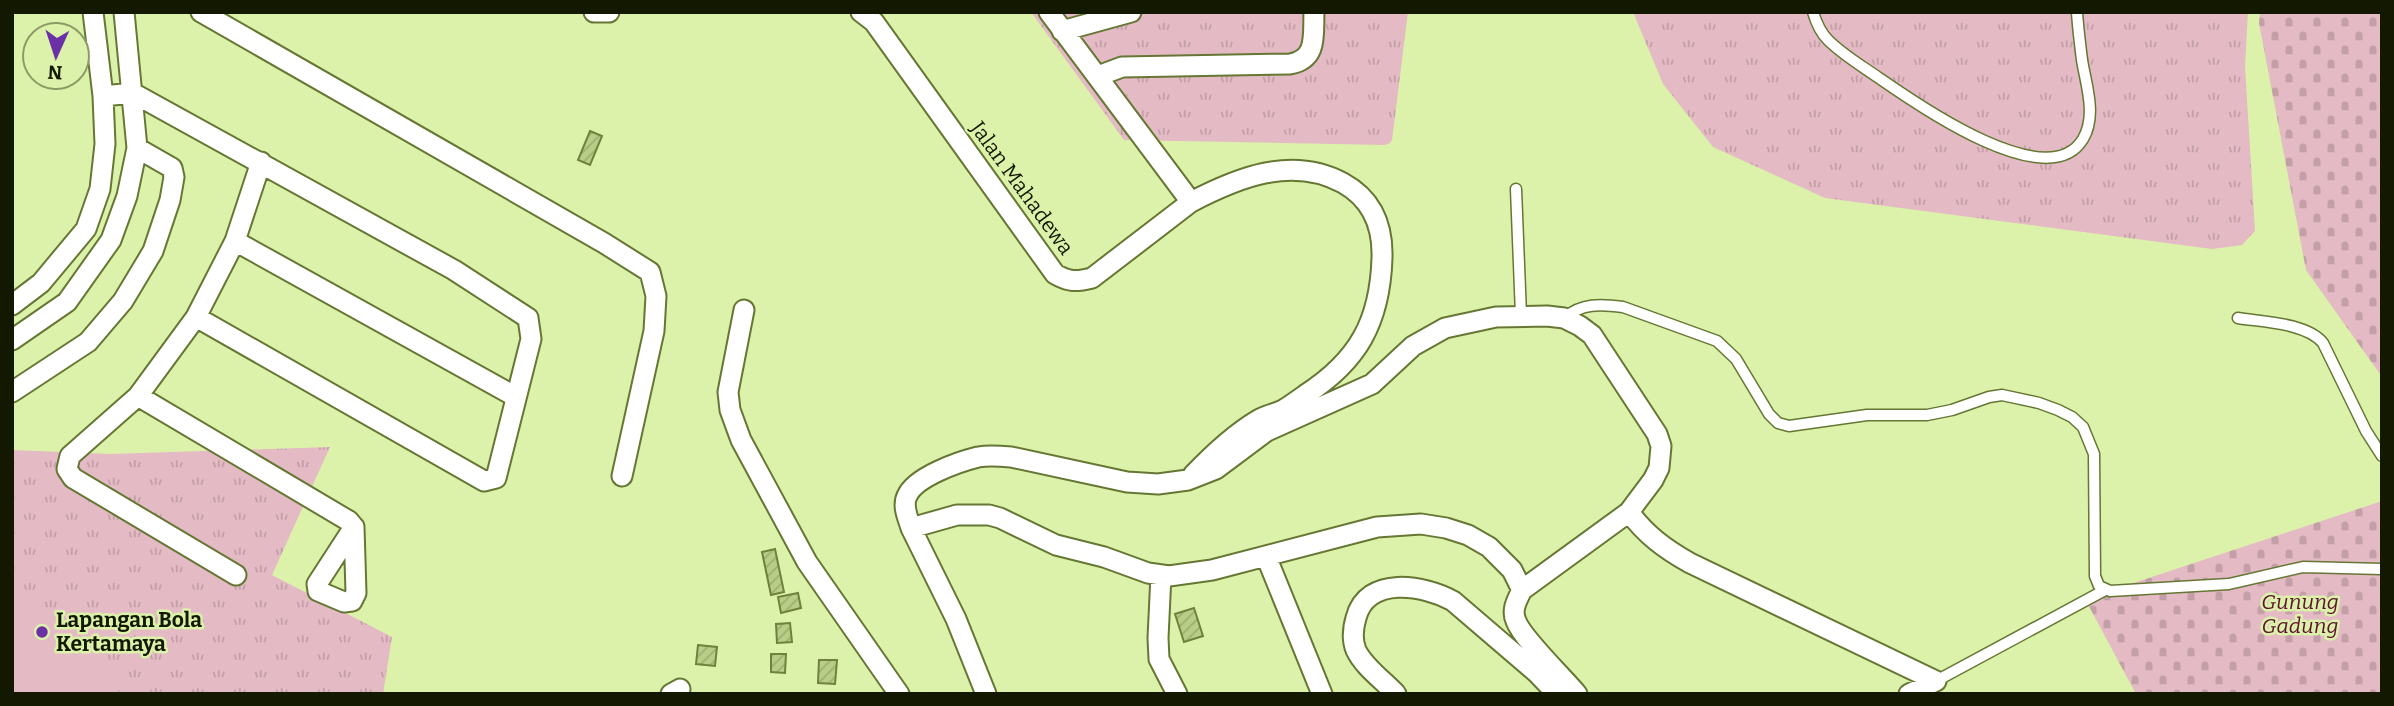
<svg xmlns="http://www.w3.org/2000/svg" width="2394" height="706" viewBox="0 0 2394 706" font-family="Bitter,serif">
<style>
.grass{fill:url(#grass-tufts)}
.cemetery{fill:url(#cemetery-stones)}
.park{fill:#e4bac4}
.building{fill:url(#building-hatch);stroke:#6f813d;stroke-width:2}
.lines{fill:none;stroke-linecap:round;stroke-linejoin:round}
.service-casing{stroke:#657733;stroke-width:13}
.minor-casing{stroke:#657733;stroke-width:23}
.service{stroke:#fff;stroke-width:10}
.minor{stroke:#fff;stroke-width:19}
.poi-dot{fill:#6a30a6;stroke:#dcf2aa;stroke-width:2.5}
.labels{text-anchor:middle;dominant-baseline:central;stroke-width:5;stroke-linejoin:round;paint-order:stroke}
.street-label{font-size:21px;fill:#131900;stroke:#dcf2aa}
.park-label{font-size:21px;font-style:italic;fill:#5f1130;stroke:#dcf2aa}
.poi-label{font-size:21px;font-weight:bold;fill:#131900;stroke:#dcf2aa;text-anchor:start}
</style>
<defs>
<pattern id="grass-tufts" width="24" height="20" patternUnits="userSpaceOnUse" patternTransform="scale(1.75)"><rect width="24" height="20" fill="#e4bac4"/><path d="M3 7l-1-3M5 7V3M7 7l1-3M15 17l-1-3M17 17v-4M19 17l1-3" fill="none" stroke="#c39fa7"/></pattern>
<pattern id="cemetery-stones" width="16" height="16" patternUnits="userSpaceOnUse" patternTransform="scale(1.75)"><rect width="16" height="16" fill="#e4bac4"/><path d="M2 7V4a2 2 0 0 1 4 0v3zM10 15v-3a2 2 0 0 1 4 0v3z" fill="#c39fa7"/></pattern>
<pattern id="building-hatch" width="6" height="6" patternUnits="userSpaceOnUse" patternTransform="scale(1.75)"><rect width="6" height="6" fill="#b8cd86"/><path d="M-1 1l2-2M0 6l6-6M5 7l2-2" fill="none" stroke="#9daf72"/></pattern>
</defs>
<rect width="100%" height="100%" fill="#dcf2aa"/>
<path class="grass" d="M 1031,12 L 1408,12 L 1392,140 L 1390,143 L 1385,145 L 1124,140 Z
M 1633,12 L 2248,12 L 2245,66 L 2255,231 L 2242,245 L 2212,249 L 1825,198 L 1713,147 L 1663,84 Z
M 330,447 L 272,575 L 392,637 L 383,694 L 12,694 L 12,450 L 110,454 Z"/>
<path class="cemetery" d="M 2260,12 L 2382,12 L 2382,377 L 2306,270 L 2259,23 Z
M 2382,501 L 2382,694 L 2136,694 L 2085,599 Z"/>
<path class="park" d="M 12,588 L 130,676 L 116,694 L 12,694 Z"/>
<path class="building" d="M 590,131 L 602,136 L 590,165 L 578,160 Z
M 775,549 L 784,592 L 771,595 L 762,552 Z
M 798,593 L 801,608 L 781,613 L 778,597 Z
M 1194,608 L 1203,636 L 1184,642 L 1175,614 Z
M 790,623 L 792,642 L 777,643 L 776,624 Z
M 698,645 L 717,647 L 715,666 L 696,664 Z
M 771,654 L 786,654 L 785,673 L 771,672 Z
M 819,660 L 837,660 L 835,684 L 818,683 Z"/>
<g class="lines">
<g class="service-casing">
<path id="service" d="M 1813,12 C 1816,22 1821,33 1828,40 C 1843,55 1862,66 1879,78 C 1915,103 2048,197 2083,139 C 2097,115 2086,85 2082,60 C 2080,44 2078,28 2077,12
M 1516,189 L 1521,315
M 1564,318 C 1582,303 1600,304 1623,307 L 1717,341 L 1736,359 L 1769,414 L 1778,423 L 1789,426 L 1867,415 L 1927,415 L 1952,410 L 1989,397 L 2002,395 L 2039,403 L 2058,410 L 2072,417 L 2083,427 L 2094,454 L 2095,576 L 2099,586 L 2110,591 L 2229,584 L 2303,567 L 2382,569
M 2238,318 C 2263,322 2307,323 2323,343 L 2366,431 L 2382,456
M 1936,681 L 2105,590"/>
</g>
<g class="minor-casing">
<path id="minor" d="M 201,12 L 604,243 L 650,272 L 656,296 L 654,331 L 622,476
M 594,12 L 609,12
M 861,12 L 874,22 L 1055,274 C 1069,282 1076,282 1092,278 L 1191,202 L 1049,12
M 1062,31 L 1131,12
M 1098,76 L 1122,67 L 1290,64 C 1318,59 1313,35 1314,12
M 103,96 L 133,93 L 454,270 L 528,318 L 531,339 L 496,478 L 484,481 L 196,317
M 1191,202 C 1237,178 1292,155 1343,183 C 1372,199 1383,226 1382,258 C 1380,322 1358,361 1305,395 C 1298,400 1290,406 1283,410 C 1275,414 1266,415 1258,420 C 1233,435 1213,454 1193,475
M 235,241 L 516,397
M 12,305 L 41,283 L 86,229 L 100,189 L 105,144 L 103,96 L 93,12
M 744,310 L 728,392 L 730,410 L 741,440 L 807,562 L 899,694
M 12,340 L 67,302 L 111,240 L 127,196 L 137,148 L 124,12
M 12,392 L 88,342 L 123,301 L 153,251 L 170,200 L 174,177 L 172,168 L 137,148
M 138,396 L 349,521 L 354,527 L 356,593 L 352,601 L 344,602 L 318,591 L 317,584 L 354,527
M 1629,512 C 1646,535 1665,549 1690,563 L 1936,681
M 911,528 L 957,515 L 989,515 L 1000,518 L 1056,545 L 1104,557 L 1148,573 L 1169,576 L 1212,570 L 1377,527 L 1421,524 L 1446,528 L 1468,535 L 1489,547 L 1512,570 L 1522,590
M 1266,556 L 1322,694
M 236,575 L 73,478 L 67,469 L 70,456 L 138,396 L 196,317 L 235,241 L 261,162
M 1161,575 L 1158,638 L 1159,659 L 1177,694
M 671,694 L 680,689
M 986,694 L 956,619 L 911,528 C 908,518 902,506 907,496 C 915,477 958,462 978,457 C 989,455 1000,456 1011,457 L 1127,482 L 1158,484 L 1188,480 L 1216,469 L 1267,431 L 1372,384 L 1413,346 L 1445,328 L 1496,317 L 1547,316 L 1564,318 L 1580,326 L 1592,335 L 1657,434 L 1661,446 L 1659,468 L 1653,480 L 1629,512 L 1522,590 C 1517,600 1511,610 1516,621 C 1522,638 1563,677 1577,694
M 1396,694 C 1384,681 1363,666 1356,650 C 1352,640 1353,628 1356,618 C 1367,575 1424,585 1453,601 L 1537,673 L 1557,694
M 1909,694 L 1936,681"/>
</g>
<use href="#service" class="service"/>
<use href="#minor" class="minor"/>
</g>
<circle class="poi-dot" cx="42" cy="632" r="7"/>
<g class="labels">
<g class="street-label">
<text transform="translate(1022 188) rotate(54)">Jalan Mahadewa</text>
</g>
<g class="park-label">
<text x="2300" y="602">Gunung<tspan x="2300" dy="24">Gadung</tspan></text>
</g>
<g class="poi-label">
<text x="56" y="620">Lapangan Bola<tspan x="56" dy="24">Kertamaya</tspan></text>
</g>
</g>
<rect width="2394" height="706" fill="none" stroke="#131900" stroke-width="28"/>
<g transform="translate(56 56) rotate(183)"><circle r="33" fill="#dcf2aa" stroke="#8c9b66" stroke-width="2"/>
<path d="M0-5L12 26L0 18L-12 26Z" fill="#6a30a6"/>
<text y="-10" font-size="19" font-weight="bold" text-anchor="middle" fill="#131900">N</text>
</g>
</svg>
